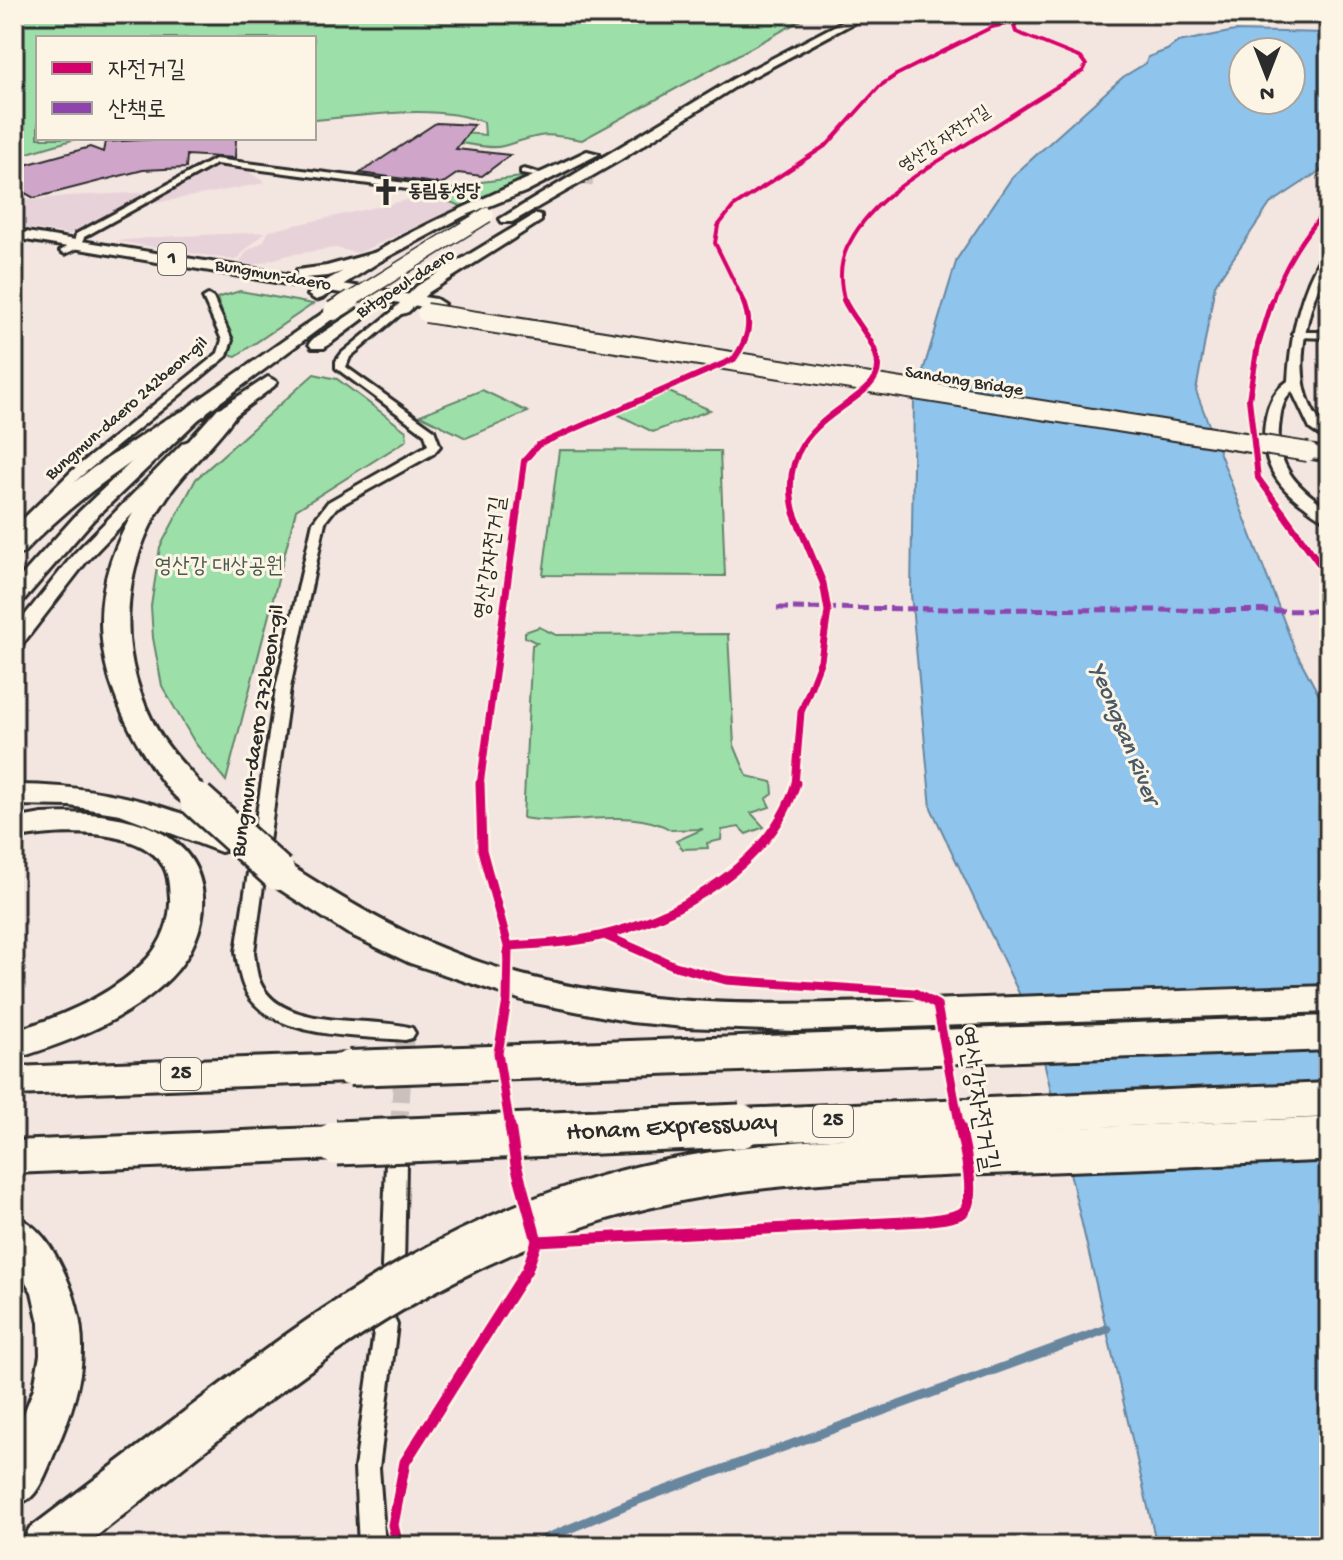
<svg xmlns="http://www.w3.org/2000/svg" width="1343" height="1560" viewBox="0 0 1343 1560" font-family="'Gochi Hand','Poor Story',sans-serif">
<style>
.built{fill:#e8d2d9}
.green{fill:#9ddfa9;stroke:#64856a;stroke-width:2}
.water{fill:#8fc4ed;stroke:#67879f;stroke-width:2;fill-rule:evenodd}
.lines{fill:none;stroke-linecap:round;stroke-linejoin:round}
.stream{stroke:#67879f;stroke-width:9}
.building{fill:#cfa5ca;stroke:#2b2b2b;stroke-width:2}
.minor-tunnel-far2{stroke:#cbc0bc;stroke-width:9;stroke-dasharray:9 4;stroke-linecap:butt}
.minor-tunnel-far1{stroke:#cbc0bc;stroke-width:18;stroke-dasharray:18 9;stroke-linecap:butt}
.minor-tunnel{stroke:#cbc0bc;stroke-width:23;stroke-dasharray:23 11;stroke-linecap:butt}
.minor-casing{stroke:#2b2b2b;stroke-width:6}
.tertiary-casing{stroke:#2b2b2b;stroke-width:6}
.secondary-casing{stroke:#2b2b2b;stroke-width:6}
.primary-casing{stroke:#2b2b2b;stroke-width:6}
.trunk-casing{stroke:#2b2b2b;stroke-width:6}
.motorway-casing{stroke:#2b2b2b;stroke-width:6}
.minor{fill:#fcf5e5;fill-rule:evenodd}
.tertiary{fill:#fcf5e5;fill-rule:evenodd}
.secondary{fill:#fcf5e5;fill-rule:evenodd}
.primary{fill:#fcf5e5;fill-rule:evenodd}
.trunk{fill:#fcf5e5;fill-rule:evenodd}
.motorway{fill:#fcf5e5;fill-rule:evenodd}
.primary-bridge-casing{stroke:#2b2b2b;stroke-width:22;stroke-linecap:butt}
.trunk-bridge-far1-casing{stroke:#2b2b2b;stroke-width:17;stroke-linecap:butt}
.trunk-bridge-casing{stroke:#2b2b2b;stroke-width:22;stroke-linecap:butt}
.motorway-bridge-far1-casing{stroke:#2b2b2b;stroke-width:40;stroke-linecap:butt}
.motorway-bridge-casing{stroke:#2b2b2b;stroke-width:49;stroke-linecap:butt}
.primary-bridge{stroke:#fcf5e5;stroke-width:18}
.trunk-bridge-far1{stroke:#fcf5e5;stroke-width:14}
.trunk-bridge{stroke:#fcf5e5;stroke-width:18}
.motorway-bridge-far1{stroke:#fcf5e5;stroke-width:34}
.motorway-bridge{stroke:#fcf5e5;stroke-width:43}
.quiet{stroke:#8e44ad;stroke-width:5;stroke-dasharray:11 5;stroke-linecap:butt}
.cycleway-far4-casing{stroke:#fcf5e5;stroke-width:6}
.cycleway-far3-casing{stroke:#fcf5e5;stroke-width:10}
.cycleway-far2-casing{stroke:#fcf5e5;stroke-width:11}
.cycleway-far1-casing{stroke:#fcf5e5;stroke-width:14}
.cycleway-casing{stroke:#fcf5e5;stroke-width:16}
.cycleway-far4{stroke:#d6006c;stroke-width:4}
.cycleway-far3{stroke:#d6006c;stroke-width:6}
.cycleway-far2{stroke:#d6006c;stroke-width:7}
.cycleway-far1{stroke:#d6006c;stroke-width:9}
.cycleway{stroke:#d6006c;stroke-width:11}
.labels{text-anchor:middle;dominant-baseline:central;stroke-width:6;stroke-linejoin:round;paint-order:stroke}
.far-street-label{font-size:18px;fill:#2b2b2b;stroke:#fcf5e5}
.far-poi-label{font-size:18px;font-weight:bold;fill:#2b2b2b;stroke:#fcf5e5;text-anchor:start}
.shield{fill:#fcf5e5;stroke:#6a6863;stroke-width:2}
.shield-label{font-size:20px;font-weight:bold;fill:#2b2b2b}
.street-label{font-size:22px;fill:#2b2b2b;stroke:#fcf5e5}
.park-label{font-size:22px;fill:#48584a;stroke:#fcf5e5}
.water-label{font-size:24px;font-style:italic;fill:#495965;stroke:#fcf5e5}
.near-street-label{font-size:26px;fill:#2b2b2b;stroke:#fcf5e5}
</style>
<rect width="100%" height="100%" fill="#f3e5e0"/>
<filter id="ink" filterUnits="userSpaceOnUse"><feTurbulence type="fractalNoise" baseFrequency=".0125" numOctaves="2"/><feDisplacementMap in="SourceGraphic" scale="16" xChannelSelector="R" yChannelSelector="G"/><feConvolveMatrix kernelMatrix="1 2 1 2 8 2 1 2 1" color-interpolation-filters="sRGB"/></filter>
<g filter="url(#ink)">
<path class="built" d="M 224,167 L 247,170 L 265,183 L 144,205 L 213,168 Z
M 156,192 L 75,235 L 14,226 L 14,202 L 67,196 Z
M 430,195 L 461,206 L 358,253 L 335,248 L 288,255 L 254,265 L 240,262 L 247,251 L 263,242 L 269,231 Z
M 265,232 L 235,260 L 116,241 L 160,237 Z"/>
<path class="green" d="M 14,14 L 808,14 L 811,15 L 582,140 C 540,132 544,134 503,146 C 490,150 467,143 453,142 L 465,133 L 485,135 L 484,122 C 433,103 368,116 314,120 L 314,38 L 38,38 L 38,138 L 79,138 L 14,157 Z
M 530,176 L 513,188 L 461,206 L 430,195 L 473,183 Z
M 240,291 L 313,304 L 236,356 L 228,354 L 232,340 L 217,298 Z
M 314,374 L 337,379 L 406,431 L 407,440 L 296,510 L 226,781 L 195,743 L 162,686 L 153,638 L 151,606 L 160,547 L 196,479 Z
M 482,390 L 528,412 L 466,438 L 420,415 Z
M 669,392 L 710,410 L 653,432 L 615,413 Z
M 559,450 L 720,451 L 725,576 L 543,575 Z
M 539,627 L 556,635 L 728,634 L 734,745 L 747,776 L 772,782 L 773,794 L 766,799 L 770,807 L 751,813 L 764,827 L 746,834 L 739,827 L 722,830 L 721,840 L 707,843 L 708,848 L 683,849 L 676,841 L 703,829 L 671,830 C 631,806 571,827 523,818 L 532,645 L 537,643 L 525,637 L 525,632 Z"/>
<path class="water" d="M 1235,31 L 1329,33 L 1329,165 L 1270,204 L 1215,285 L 1196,391 L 1295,650 L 1329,714 L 1329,1546 L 1157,1546 L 1037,1031 L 931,808 L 911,594 L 914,401 L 957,259 L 1013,176 L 1123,77 L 1146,63 L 1148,57 L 1167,50 L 1178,42 ZM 1243,52 L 1291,52 L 1291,100 L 1243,100 Z"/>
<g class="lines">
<path class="stream" d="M 528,1546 L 633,1502 L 1107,1329"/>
</g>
<path class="building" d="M 436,123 L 474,125 L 456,149 L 510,155 L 482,176 L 458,173 L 442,184 L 360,173 Z
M 176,138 L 236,138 L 235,158 L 187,155 L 186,168 L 143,170 L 34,198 L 14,187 L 14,168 L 90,147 L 103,152 L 105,142 Z"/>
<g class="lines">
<path class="minor-tunnel-far2" d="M 534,173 L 593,182"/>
<path class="minor-tunnel-far1" d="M 399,1128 L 405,1033"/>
<path class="minor-tunnel" d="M 398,1139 L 399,1126"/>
<g class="minor-casing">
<path id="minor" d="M 215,159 L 438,187 L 442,190 L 438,193 L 216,164 L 84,237 L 82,246 L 65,254 L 60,251 L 74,243 L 76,234 Z
M 524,169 L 538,173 L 534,176 L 521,174 L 521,170 Z
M 208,295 L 213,298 L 232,340 L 227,356 L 81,476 L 19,538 L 14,539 L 14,528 L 73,470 L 218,353 L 222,340 L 203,298 Z
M 398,307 L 407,309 L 350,357 L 346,367 L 434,430 L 440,446 L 433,454 L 336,508 L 325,522 L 290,688 L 254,952 C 255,960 256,969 258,977 C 276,1033 369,1015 412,1028 L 415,1033 L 412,1038 L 405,1040 C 361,1036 287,1038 255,1004 C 241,990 239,971 236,952 L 276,688 L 313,522 L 328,502 L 428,445 L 425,434 L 336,368 L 336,361 L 342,353 Z
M 1293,332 L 1329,332 L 1329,338 L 1297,337 L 1292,334 Z
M 396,1154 L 403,1157 L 406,1163 L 404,1267 L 401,1274 L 393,1277 L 385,1274 L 382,1267 L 386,1163 L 389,1157 Z
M 386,1315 L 394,1318 L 397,1325 L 379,1468 L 385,1546 L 359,1546 L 355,1468 L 375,1325 L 378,1318 Z"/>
</g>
<g class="tertiary-casing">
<path id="tertiary" d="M 1329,248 C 1329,266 1321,279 1315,296 C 1301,338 1291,398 1329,430 L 1329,442 L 1310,429 L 1292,391 C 1284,399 1281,409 1280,420 C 1273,464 1295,486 1329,509 L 1329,521 C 1319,518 1311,511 1302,504 C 1272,482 1259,455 1266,417 C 1269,402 1275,390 1288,381 C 1291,334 1300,290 1325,250 Z"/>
</g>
<g class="secondary-casing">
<path id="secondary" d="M 189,441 L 197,446 L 195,449 L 86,562 L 21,646 L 14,648 L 14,629 L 74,554 L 183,443 Z"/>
</g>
<g class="primary-casing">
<path id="primary" d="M 14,230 L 297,276 L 297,270 L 327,266 L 377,252 L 385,257 L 382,260 L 328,276 L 305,278 L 436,299 L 444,304 L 436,309 L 14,238 Z
M 1308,446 L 1329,449 L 1329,461 L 1301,456 L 1298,452 L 1301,448 Z"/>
</g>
<g class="trunk-casing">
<path id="trunk" d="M 857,14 L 870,14 L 741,83 L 620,160 L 512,222 L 502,222 L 500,219 L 733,79 Z
M 587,151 L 599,154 L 525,192 L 464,216 L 382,260 L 322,298 L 316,300 L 308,295 C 320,282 339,274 354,265 C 428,219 509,189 587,151 Z
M 536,214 L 541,215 L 541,221 L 429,292 L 408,312 L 402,314 L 394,309 L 417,286 Z
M 333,306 L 339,308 L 341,311 L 339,314 L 204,414 L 93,520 L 22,602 L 14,604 L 14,584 L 79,512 L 190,406 Z
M 357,310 L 365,315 L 363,319 L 324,348 L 312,348 L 309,344 L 312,340 Z
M 268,377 L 277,382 L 274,386 L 233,417 L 219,417 L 217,413 L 219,409 Z"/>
</g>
<g class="motorway-casing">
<path id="motorway" d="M 197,404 L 208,410 L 205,415 C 139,455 76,497 23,553 L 14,555 L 14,534 L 47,503 L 93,468 L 165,420 Z
M 226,407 L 237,413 C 216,443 188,467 167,497 C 118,569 116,659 159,733 C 174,758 197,776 212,800 L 208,807 C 183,813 166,787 153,768 C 91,675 79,587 147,492 C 168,462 194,436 218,408 Z
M 14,785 C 79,785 140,796 201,821 C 213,826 229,830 237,842 L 232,849 L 221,852 L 120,814 L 70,806 L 14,805 Z
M 42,814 C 104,810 196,819 203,896 C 205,926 191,957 170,978 C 127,1021 71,1041 14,1059 L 14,1031 C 61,1017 114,995 148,958 C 163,941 171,920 170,897 C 169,886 169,876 164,867 C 140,825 54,831 14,839 L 14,819 Z
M 278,862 L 289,865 C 354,906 409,939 482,963 C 635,1014 797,1005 955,999 C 1080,995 1204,990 1329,986 L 1329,1012 L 795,1031 L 685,1027 L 631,1022 L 525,1001 L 410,963 L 347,933 L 267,881 L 262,873 L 267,865 Z
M 349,1054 L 362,1058 L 367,1068 L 362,1078 L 349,1082 L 14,1095 L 14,1067 Z
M 337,1127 L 351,1132 L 356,1143 L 351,1154 L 337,1159 L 14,1173 L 14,1141 Z
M 14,1216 C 35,1223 49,1242 59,1262 C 94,1329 86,1382 56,1449 C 50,1463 42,1487 31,1497 C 27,1501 19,1503 14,1505 L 14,1439 L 34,1388 L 40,1355 L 39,1323 L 32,1292 L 14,1263 Z
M 254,1365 L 270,1371 L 276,1385 L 270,1399 L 84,1546 L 22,1546 L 29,1529 L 238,1371 Z"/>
</g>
<use href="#minor" class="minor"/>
<use href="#tertiary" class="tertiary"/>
<use href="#secondary" class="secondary"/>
<use href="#primary" class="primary"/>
<use href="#trunk" class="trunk"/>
<use href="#motorway" class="motorway"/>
<g class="primary-bridge-casing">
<path id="primary-bridge" d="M 426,313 L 1308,452"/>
</g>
<g class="trunk-bridge-far1-casing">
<path id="trunk-bridge-far1" d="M 347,302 L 487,215"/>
</g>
<g class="trunk-bridge-casing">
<path id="trunk-bridge" d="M 333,311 L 351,300"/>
</g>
<g class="motorway-bridge-far1-casing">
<path id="motorway-bridge-far1" d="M 197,800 L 278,873
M 349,1068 L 1329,1033
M 694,1128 L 1329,1100"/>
</g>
<g class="motorway-bridge-casing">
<path id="motorway-bridge" d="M 337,1143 L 740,1126
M 254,1385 C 354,1309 460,1244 580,1205 C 706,1163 842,1159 973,1153 C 1092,1149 1210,1144 1329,1139"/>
</g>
<use href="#primary-bridge" class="primary-bridge"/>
<use href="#trunk-bridge-far1" class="trunk-bridge-far1"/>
<use href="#trunk-bridge" class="trunk-bridge"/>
<use href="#motorway-bridge-far1" class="motorway-bridge-far1"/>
<use href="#motorway-bridge" class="motorway-bridge"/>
<path class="quiet" d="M 777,608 L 1329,611"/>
<g class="cycleway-far4-casing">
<path id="cycleway-far4" d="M 744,302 L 715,243 L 718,226 L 733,207 L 828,144 L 880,86 L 896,75 L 992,27 L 1025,20 L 1035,14
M 845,302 C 839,282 839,261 850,242 C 875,194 933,165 978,137 C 1013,114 1047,92 1083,71 L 1086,65 L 1081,58 L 1016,32 L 1014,26 L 1017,22
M 1272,302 C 1283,265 1305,235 1329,205"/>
</g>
<g class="cycleway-far3-casing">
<path id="cycleway-far3" d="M 1272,300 L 1258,345 L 1249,399 L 1258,478 L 1285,515
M 517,515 L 524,461 L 538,445 L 734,359 C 748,339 753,324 743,300
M 795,515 C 768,416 879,407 878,366 C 877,341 854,322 844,300"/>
</g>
<g class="cycleway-far2-casing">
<path id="cycleway-far2" d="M 794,513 L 823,583 L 828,611 L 821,660 L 801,712 L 795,785
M 1283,513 L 1329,577
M 480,785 L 517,513"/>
</g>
<g class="cycleway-far1-casing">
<path id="cycleway-far1" d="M 480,783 L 482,850 L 508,946 L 507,1001 L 498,1053 L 510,1128
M 604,935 L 675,966 L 726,980 L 915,993 L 937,1005 L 960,1128
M 508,946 C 539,944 570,943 600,936 C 677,918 772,864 796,783"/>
</g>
<g class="cycleway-casing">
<path id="cycleway" d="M 537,1241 L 924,1221 C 935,1219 952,1219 962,1213 C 979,1201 963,1144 960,1126
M 398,1546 L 393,1525 L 405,1462 L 527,1270 L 537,1241 L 516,1165 L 510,1126"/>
</g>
<use href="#cycleway-far4" class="cycleway-far4"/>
<use href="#cycleway-far3" class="cycleway-far3"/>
<use href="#cycleway-far2" class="cycleway-far2"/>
<use href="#cycleway-far1" class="cycleway-far1"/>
<use href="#cycleway" class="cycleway"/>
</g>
</g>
<defs>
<g id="church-bare" transform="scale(2.16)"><path d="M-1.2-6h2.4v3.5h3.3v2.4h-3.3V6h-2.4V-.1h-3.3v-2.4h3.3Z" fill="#2b2b2b" stroke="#fcf5e5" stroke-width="2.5" paint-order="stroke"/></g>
</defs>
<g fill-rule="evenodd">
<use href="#church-bare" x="386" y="192"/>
</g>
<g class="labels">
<g class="far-street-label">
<text transform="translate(945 140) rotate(-34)">영산강 자전거길</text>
<text transform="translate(273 276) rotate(10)">Bungmun-daero</text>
<text transform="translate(406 284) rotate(-33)">Bitgoeul-daero</text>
<text transform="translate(964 382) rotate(9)">Sandong Bridge</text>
<text transform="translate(127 409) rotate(-41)">Bungmun-daero 242beon-gil</text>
</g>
<g class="far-poi-label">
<text x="408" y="192">동림동성당</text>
</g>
<g class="shield">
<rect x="158" y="243" width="28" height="32" rx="6"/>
<rect x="161" y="1058" width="40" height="32" rx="6"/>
<rect x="813" y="1105" width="40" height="32" rx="6"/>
</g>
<g class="shield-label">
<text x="172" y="259">1</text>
<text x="181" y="1074">25</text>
<text x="833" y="1121">25</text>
</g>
<g class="street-label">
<text transform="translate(492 558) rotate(-82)">영산강자전거길</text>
<text transform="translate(259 731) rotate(-81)">Bungmun-daero 272beon-gil</text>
</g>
<g class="park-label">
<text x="219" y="568">영산강 대상공원</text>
</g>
<g class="water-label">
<text transform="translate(1123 734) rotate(68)">Yeongsan River</text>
</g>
<g class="near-street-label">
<text transform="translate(975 1099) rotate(80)">영산강자전거길</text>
<text transform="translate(672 1129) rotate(-3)">Honam Expressway</text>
</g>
</g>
<rect width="1343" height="1560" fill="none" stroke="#fcf5e5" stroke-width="48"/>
<rect x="24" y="24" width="1295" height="1512" fill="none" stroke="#2b2b2b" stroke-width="3" filter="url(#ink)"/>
<rect x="36" y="36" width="280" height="104" fill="#fcf5e5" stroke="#a8a49b" stroke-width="2"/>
<rect x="52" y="62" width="40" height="12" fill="#d6006c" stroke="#a8a49b" stroke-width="2"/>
<text x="108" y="76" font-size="24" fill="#2b2b2b">자전거길</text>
<rect x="52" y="102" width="40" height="12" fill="#8e44ad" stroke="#a8a49b" stroke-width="2"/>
<text x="108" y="116" font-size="24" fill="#2b2b2b">산책로</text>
<g transform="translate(1267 76) rotate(180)"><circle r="38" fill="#fcf5e5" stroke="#a8a49b" stroke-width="2"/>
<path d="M0-6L14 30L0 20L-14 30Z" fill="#2b2b2b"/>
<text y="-12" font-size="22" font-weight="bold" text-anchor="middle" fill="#2b2b2b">N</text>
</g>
</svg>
